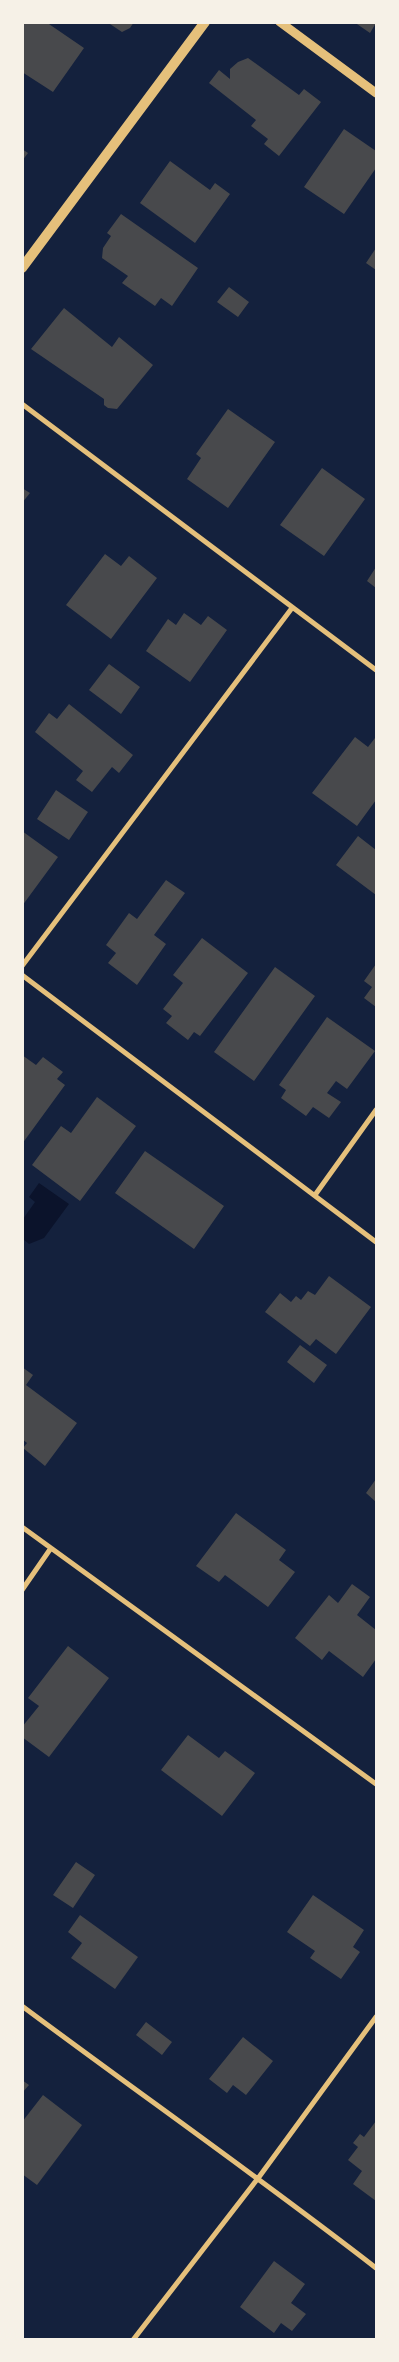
<svg xmlns="http://www.w3.org/2000/svg" width="399" height="2362" viewBox="0 0 399 2362" font-family="Inter,sans-serif">
<style>
.water{fill:#0b132b}
.building{fill:#48494c}
.lines{fill:none;stroke-linecap:round;stroke-linejoin:round}
.minor{stroke:#e5c07b;stroke-width:5}
.tertiary{stroke:#e5c07b;stroke-width:9}
.secondary{stroke:#e5c07b;stroke-width:10}
</style>
<rect width="100%" height="100%" fill="#14213d"/>
<path class="water" d="M 39,1183 L 69,1204 L 44,1238 L 29,1244 L 23,1239 L 23,1219 L 35,1202 L 29,1197 Z"/>
<path class="building" d="M 22,22 L 46,22 L 84,48 L 53,92 L 22,72 Z
M 107,22 L 134,22 L 130,28 L 122,32 Z
M 354,22 L 376,22 L 376,23 L 370,33 Z
M 248,58 L 299,95 L 304,89 L 321,102 L 279,156 L 264,144 L 268,139 L 251,126 L 256,120 L 209,83 L 219,70 L 230,79 L 230,69 L 238,62 Z
M 344,129 L 376,151 L 376,168 L 344,214 L 304,187 Z
M 22,149 L 28,153 L 22,161 Z
M 170,161 L 210,190 L 215,183 L 230,194 L 195,243 L 140,203 Z
M 121,214 L 198,268 L 172,306 L 161,298 L 155,306 L 122,283 L 128,276 L 102,258 L 103,248 L 111,236 L 107,233 Z
M 376,248 L 376,270 L 366,263 Z
M 229,287 L 249,302 L 238,317 L 217,302 Z
M 64,308 L 112,347 L 119,337 L 153,365 L 117,409 L 108,408 L 104,405 L 104,399 L 31,349 Z
M 228,409 L 275,442 L 228,508 L 187,479 L 201,458 L 196,454 Z
M 322,468 L 365,499 L 324,556 L 280,525 Z
M 22,488 L 30,493 L 22,503 Z
M 105,554 L 121,566 L 129,556 L 157,578 L 111,639 L 66,605 Z
M 376,567 L 376,588 L 367,581 Z
M 184,613 L 201,625 L 208,616 L 227,630 L 190,682 L 146,651 L 168,619 L 176,625 Z
M 109,664 L 140,687 L 121,714 L 89,690 Z
M 69,704 L 133,755 L 119,773 L 112,767 L 92,792 L 76,780 L 83,771 L 35,732 L 49,713 L 57,719 Z
M 355,737 L 368,747 L 375,738 L 376,739 L 376,800 L 357,826 L 312,793 Z
M 56,790 L 88,812 L 69,840 L 37,819 Z
M 22,831 L 58,857 L 22,906 Z
M 358,836 L 376,850 L 376,895 L 336,865 Z
M 166,880 L 185,893 L 154,935 L 166,944 L 137,985 L 108,963 L 116,953 L 106,945 L 129,913 L 137,919 Z
M 202,938 L 248,973 L 200,1036 L 194,1032 L 188,1040 L 166,1023 L 172,1016 L 163,1009 L 183,983 L 173,975 Z
M 376,964 L 376,1007 L 364,998 L 372,987 L 364,981 Z
M 275,967 L 315,996 L 254,1081 L 214,1052 Z
M 327,1017 L 375,1051 L 347,1089 L 336,1081 L 327,1093 L 341,1102 L 329,1118 L 313,1107 L 306,1116 L 281,1098 L 286,1090 L 279,1085 Z
M 22,1055 L 36,1065 L 43,1057 L 63,1072 L 57,1079 L 65,1085 L 22,1144 Z
M 97,1097 L 136,1126 L 80,1201 L 32,1165 L 61,1126 L 71,1133 Z
M 145,1151 L 224,1206 L 194,1249 L 115,1193 Z
M 329,1276 L 371,1307 L 336,1354 L 316,1339 L 310,1346 L 265,1312 L 280,1293 L 291,1302 L 296,1296 L 301,1300 L 308,1291 L 315,1295 Z
M 300,1345 L 327,1365 L 314,1383 L 287,1362 Z
M 22,1367 L 33,1375 L 26,1385 L 77,1423 L 45,1466 L 23,1448 L 27,1443 L 22,1439 Z
M 376,1479 L 376,1502 L 366,1493 Z
M 236,1513 L 286,1550 L 279,1560 L 295,1572 L 268,1607 L 225,1575 L 219,1582 L 196,1566 Z
M 352,1584 L 370,1597 L 357,1615 L 376,1630 L 376,1659 L 363,1677 L 329,1651 L 322,1660 L 295,1638 L 329,1595 L 338,1603 Z
M 68,1646 L 109,1678 L 49,1757 L 22,1737 L 22,1727 L 39,1706 L 28,1698 Z
M 188,1735 L 219,1758 L 225,1751 L 255,1773 L 222,1816 L 161,1770 Z
M 76,1862 L 95,1875 L 73,1908 L 53,1895 Z
M 313,1895 L 364,1930 L 353,1947 L 360,1952 L 341,1979 L 310,1958 L 315,1951 L 287,1932 Z
M 80,1915 L 138,1957 L 115,1989 L 71,1958 L 82,1943 L 68,1932 Z
M 146,2022 L 172,2042 L 162,2055 L 136,2035 Z
M 243,2037 L 273,2061 L 246,2095 L 233,2085 L 227,2093 L 209,2079 Z
M 22,2080 L 29,2085 L 22,2093 Z
M 43,2095 L 82,2125 L 37,2185 L 22,2174 L 22,2122 Z
M 376,2121 L 376,2201 L 353,2184 L 362,2171 L 348,2160 L 358,2147 L 353,2143 L 360,2134 L 364,2137 Z
M 274,2261 L 305,2284 L 291,2303 L 306,2314 L 292,2331 L 281,2323 L 274,2333 L 240,2307 Z"/>
<g class="lines">
<path class="minor" d="M 22,404 L 376,670
M 22,966 L 292,608
M 22,975 L 376,1242
M 315,1195 L 376,1110
M 22,1527 L 376,1784
M 22,1590 L 51,1548
M 22,2006 C 140,2094 260,2178 376,2268
M 133,2340 L 259,2177 L 376,2017"/>
<path class="tertiary" d="M 280,22 L 376,93"/>
<path class="secondary" d="M 22,268 L 205,22"/>
</g>
<rect width="399" height="2362" fill="none" stroke="#f6f1e7" stroke-width="48"/>
</svg>
